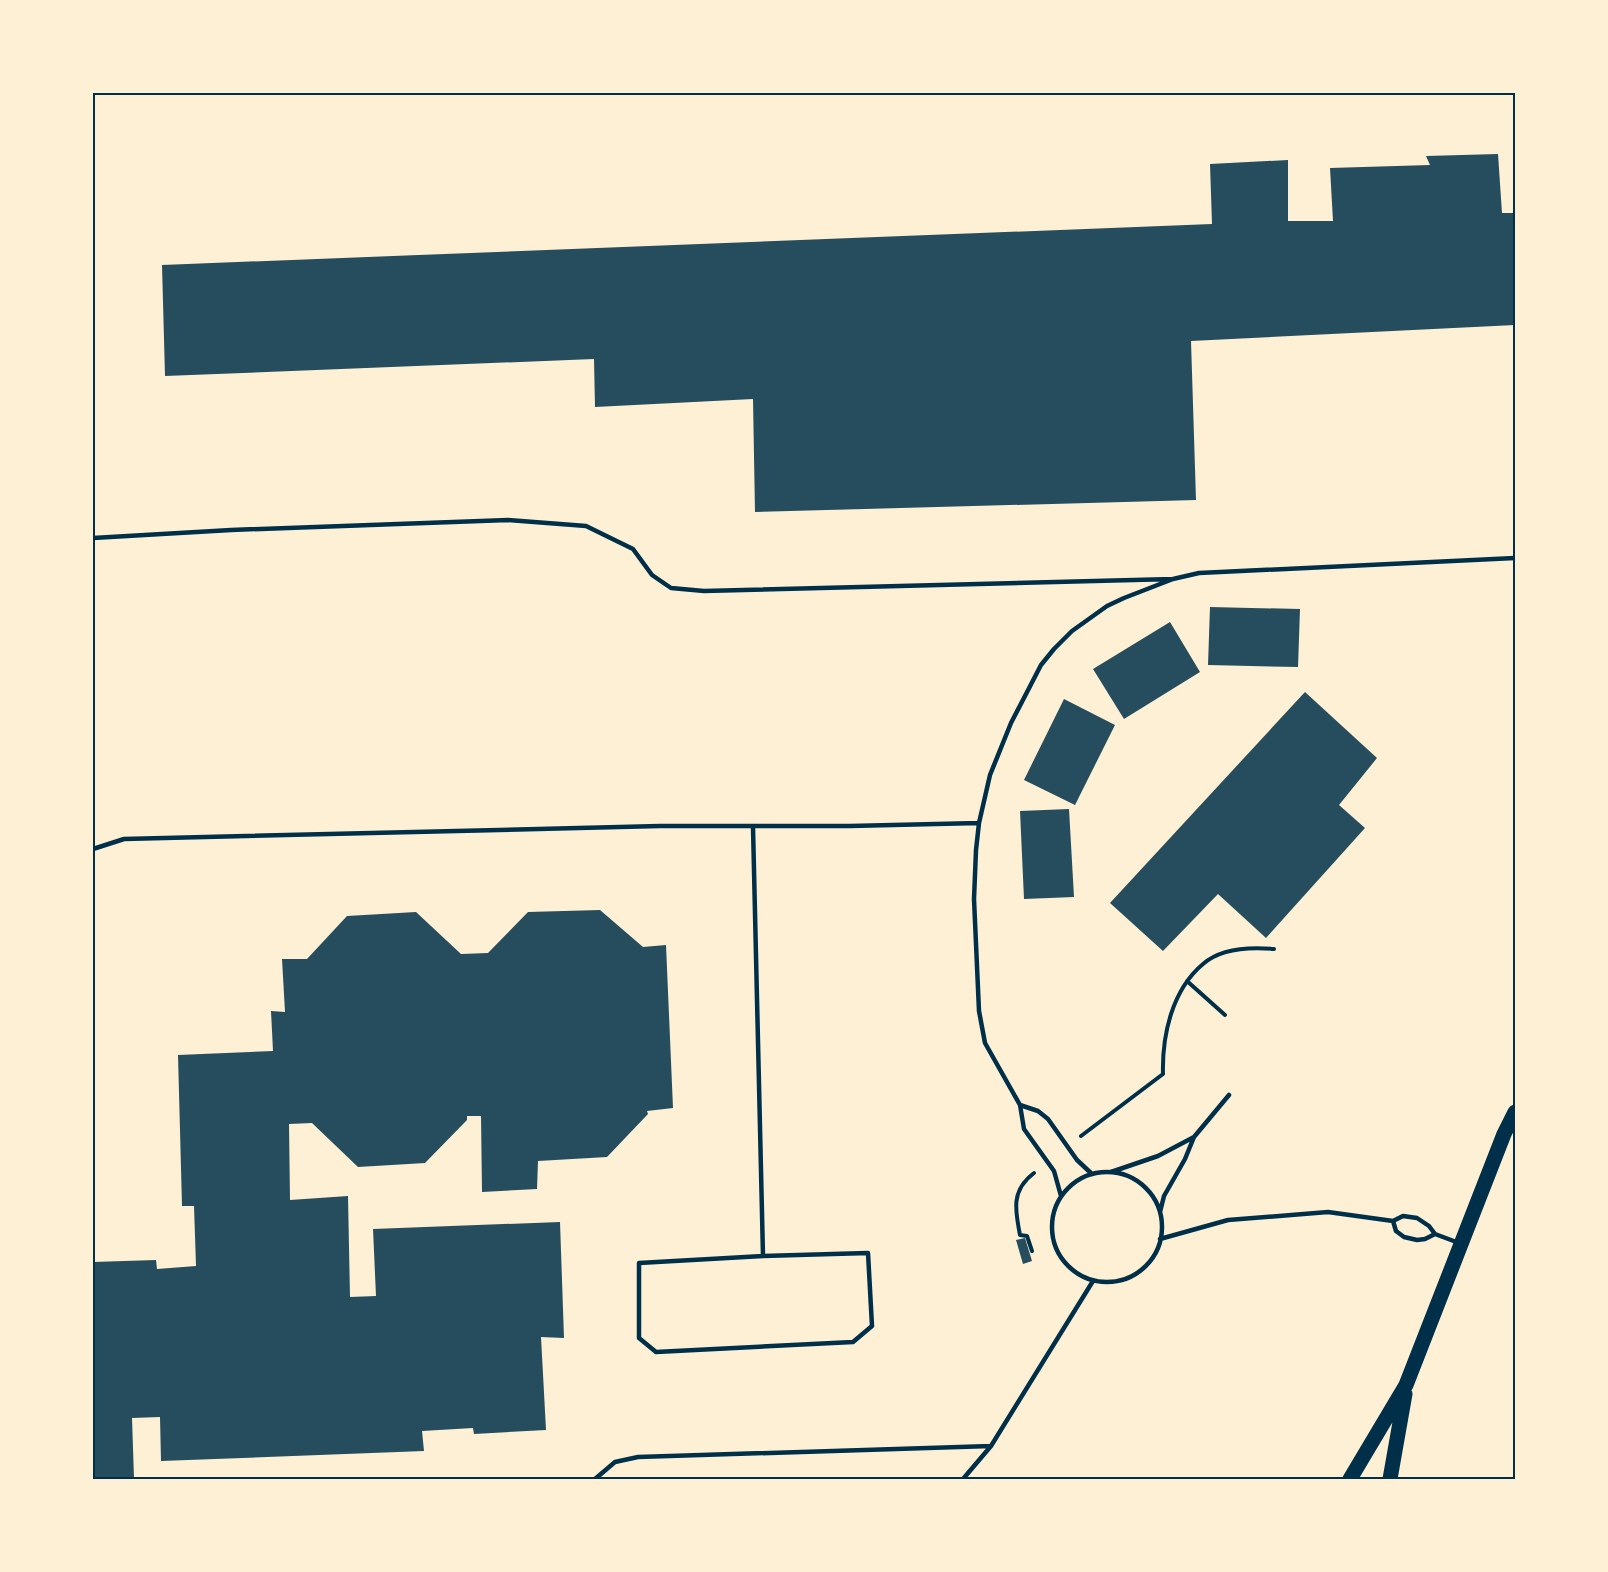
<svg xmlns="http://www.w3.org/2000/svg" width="1608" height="1572" viewBox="0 0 1608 1572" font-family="'Noto Sans',sans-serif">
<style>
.building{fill:#264d5e}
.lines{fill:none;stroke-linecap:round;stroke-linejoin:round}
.path{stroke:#003049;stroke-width:4}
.service{stroke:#003049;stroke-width:4.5}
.primary{stroke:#003049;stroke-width:15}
.neatline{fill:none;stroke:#003049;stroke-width:2}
</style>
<rect width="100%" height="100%" fill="#fdf0d5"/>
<path class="building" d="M 1498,154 L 1502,213 L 1515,213 L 1515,325 L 1191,341 L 1196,500 L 755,512 L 753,399 L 595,407 L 594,359 L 165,376 L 162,265 L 1212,224 L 1210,164 L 1288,160 L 1288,221 L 1333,221 L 1330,168 L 1430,165 L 1426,156 Z
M 1210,607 L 1300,609 L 1298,667 L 1208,665 Z
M 1170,622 L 1200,672 L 1124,719 L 1093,669 Z
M 1305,692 L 1377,758 L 1339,805 L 1365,828 L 1266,938 L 1218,894 L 1163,951 L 1110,903 Z
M 1064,699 L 1115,725 L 1075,805 L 1024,780 Z
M 1069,809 L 1074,897 L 1024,899 L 1020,811 Z
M 600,910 L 643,947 L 666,945 L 673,1108 L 647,1111 L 648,1114 L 607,1157 L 538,1161 L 537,1189 L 482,1192 L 481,1116 L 467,1116 L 467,1120 L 425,1163 L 358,1167 L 312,1123 L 289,1124 L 290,1200 L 348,1196 L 350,1297 L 376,1296 L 373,1229 L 560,1222 L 564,1338 L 541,1337 L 546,1430 L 474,1434 L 473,1428 L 422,1431 L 424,1451 L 161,1461 L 160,1417 L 132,1418 L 134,1478 L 93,1479 L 93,1262 L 156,1260 L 157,1269 L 196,1266 L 194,1206 L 182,1206 L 178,1055 L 273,1051 L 271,1011 L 285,1012 L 282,959 L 307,959 L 347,916 L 416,912 L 461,954 L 488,953 L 528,912 Z
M 1025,1238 L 1032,1261 L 1023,1264 L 1016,1240 Z"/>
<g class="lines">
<path class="path" d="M 1187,981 L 1225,1015
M 1081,1136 L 1163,1074 C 1162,1035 1172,990 1203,964 C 1221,948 1251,947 1274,949
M 1032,1251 L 1027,1236 L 1020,1235 C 1015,1210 1011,1190 1034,1173"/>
<path class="service" d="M 93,538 L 231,530 L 508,520 L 586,526 L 633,549 L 652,575 L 671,588 L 704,591 L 1173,579
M 753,827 L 763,1256
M 93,849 L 124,839 L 660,826 L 850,826 L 979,823
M 1020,1105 L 985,1043 L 979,1011 L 974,899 L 976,850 L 979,823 L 990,775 L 1011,723 L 1041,665 L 1054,649 L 1072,631 L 1107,606 L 1124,598 L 1173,579 L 1199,573 L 1515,558
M 1111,1172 L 1158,1156 L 1194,1137
M1052 1227a55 55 0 1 1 110 0a55 55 0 1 1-110 0Z
M 1061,1196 L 1054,1171 L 1024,1129 L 1020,1105 L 1038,1111 L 1048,1119 L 1077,1160 L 1092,1174
M 1160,1212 L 1164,1196 L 1185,1159 L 1194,1137 L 1229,1095
M 1435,1234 L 1425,1239 L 1417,1240 L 1404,1237 L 1396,1231 L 1393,1221 L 1403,1216 L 1417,1218 L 1429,1226 L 1435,1234 L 1459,1243
M 1160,1239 L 1228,1220 L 1328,1212 L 1393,1221
M 868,1253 L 872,1326 L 853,1342 L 656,1352 L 639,1338 L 639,1263 L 763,1256 Z
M 595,1479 L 615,1462 L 638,1457 L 991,1446
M 963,1479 L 991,1446 L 1093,1281"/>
<path class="primary" d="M 1350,1479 L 1406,1385 L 1504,1134 L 1515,1112
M 1390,1479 L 1405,1394"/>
</g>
<rect width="1608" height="1572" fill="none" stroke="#fdf0d5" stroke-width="189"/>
<rect x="94" y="94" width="1420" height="1384" class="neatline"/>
</svg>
